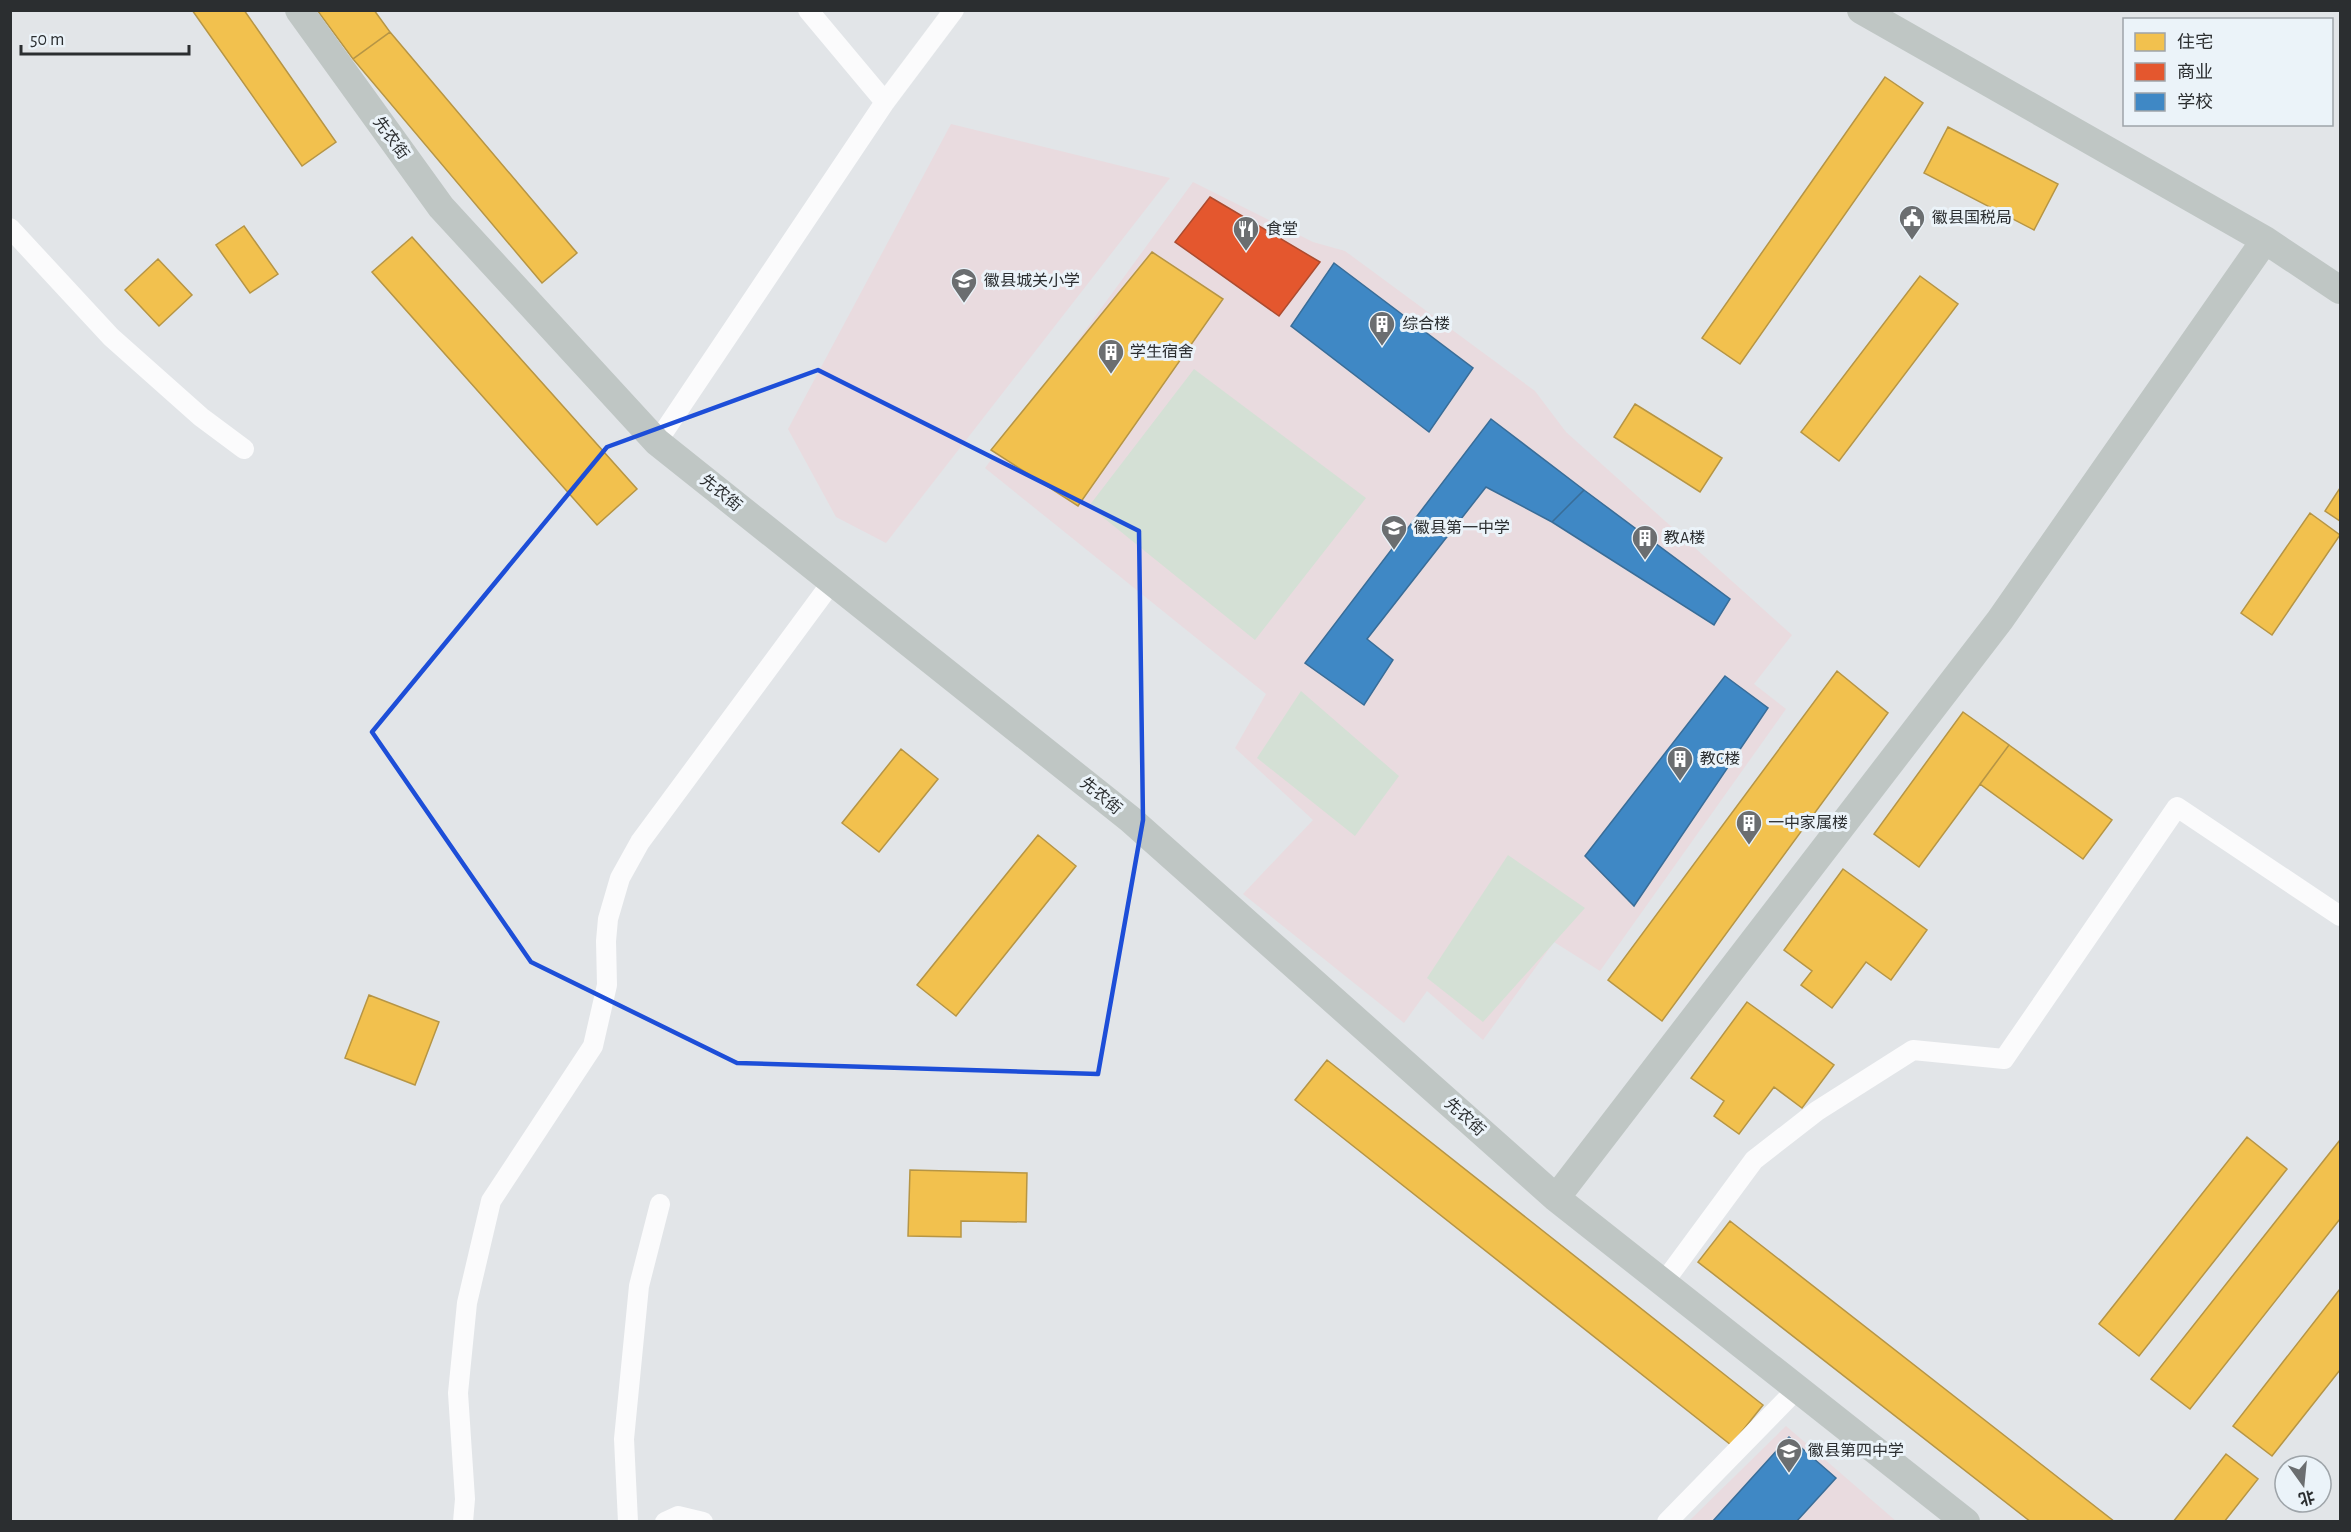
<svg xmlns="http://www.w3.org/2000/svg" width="2351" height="1532" viewBox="0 0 2351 1532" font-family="'Alegreya Sans','Noto Sans SC',sans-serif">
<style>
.education{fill:#e9dbdf}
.green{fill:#d4e0d5}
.homes{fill:#f2c14e;stroke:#b69545;stroke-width:1.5}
.shops{fill:#e4572e;stroke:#ac4b2f;stroke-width:1.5}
.schools{fill:#3f88c5;stroke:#396d98;stroke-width:1.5}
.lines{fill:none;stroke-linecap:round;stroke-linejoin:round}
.street{stroke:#fbfbfc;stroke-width:20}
.secondary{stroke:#bfc6c4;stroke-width:28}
.marked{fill:none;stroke:#1d4ed8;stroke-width:4.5;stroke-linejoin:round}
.labels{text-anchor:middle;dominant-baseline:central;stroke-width:6;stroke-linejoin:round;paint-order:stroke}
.street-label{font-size:16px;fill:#2b2e30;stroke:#ebf3f9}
.poi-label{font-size:16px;fill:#2b2e30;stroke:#ebf3f9;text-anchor:start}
</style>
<rect width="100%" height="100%" fill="#e2e5e8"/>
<path class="education" d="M 951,124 L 1170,178 L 886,543 L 836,517 L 788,429 Z
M 1193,182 L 1313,242 L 1345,251 L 1535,391 L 1566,432 L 1792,635 L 1754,684 L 1786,709 L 1600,971 L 1554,942 L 1483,1040 L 1427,991 L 1404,1023 L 1243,894 L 1313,820 L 1235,748 L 1266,694 L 985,468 Z
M 1786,1426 L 1896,1521 L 1688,1522 Z"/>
<path class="green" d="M 1194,369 L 1366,498 L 1255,640 L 1089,506 Z
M 1301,691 L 1399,776 L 1355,836 L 1257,758 Z
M 1508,855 L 1585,908 L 1483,1022 L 1427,978 Z"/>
<path class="homes" d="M 192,10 L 244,10 L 336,142 L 302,166 Z
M 317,10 L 374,10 L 390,32 L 353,59 Z
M 390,32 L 577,253 L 542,283 L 353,59 Z
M 1885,77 L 1923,103 L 1740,364 L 1702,338 Z
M 1948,127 L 2058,184 L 2034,230 L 1924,173 Z
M 244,226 L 278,274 L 250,293 L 216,245 Z
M 412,237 L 637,489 L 597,525 L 372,272 Z
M 1152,252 L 1223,299 L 1078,506 L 991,450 Z
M 158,259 L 192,295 L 159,326 L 125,290 Z
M 1920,276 L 1958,304 L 1839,461 L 1801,432 Z
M 1635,404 L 1722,458 L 1700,492 L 1614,437 Z
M 2340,488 L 2340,521 L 2325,511 Z
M 2310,513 L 2340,535 L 2272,635 L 2241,613 Z
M 1837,671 L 1888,713 L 1662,1021 L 1608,980 Z
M 1963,712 L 2009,745 L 1919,867 L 1874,834 Z
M 2009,745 L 2112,820 L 2083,859 L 1980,784 Z
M 901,749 L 938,779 L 879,852 L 842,823 Z
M 1038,835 L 1076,866 L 956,1016 L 917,985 Z
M 1843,869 L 1927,930 L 1891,980 L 1866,962 L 1832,1008 L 1801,985 L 1812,971 L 1784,950 Z
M 369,995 L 439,1022 L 415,1085 L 345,1058 Z
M 1747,1002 L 1834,1065 L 1802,1108 L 1774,1087 L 1739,1134 L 1714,1116 L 1724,1101 L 1691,1078 Z
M 1327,1060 L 1763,1405 L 1731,1445 L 1295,1100 Z
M 2247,1137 L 2287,1169 L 2139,1356 L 2099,1324 Z
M 2340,1140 L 2340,1219 L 2190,1409 L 2151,1379 Z
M 910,1170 L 1027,1173 L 1026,1222 L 961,1221 L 961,1237 L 908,1236 Z
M 1730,1221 L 2115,1522 L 2031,1522 L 1698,1262 Z
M 2340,1289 L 2340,1370 L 2272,1456 L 2233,1426 Z
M 2226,1454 L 2258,1479 L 2224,1522 L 2173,1522 Z"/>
<path class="shops" d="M 1210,197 L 1320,262 L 1279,316 L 1175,242 Z"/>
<path class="schools" d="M 1334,263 L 1473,368 L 1429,432 L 1291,326 Z
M 1491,419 L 1584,490 L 1552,522 L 1486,487 L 1367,639 L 1393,660 L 1364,705 L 1305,663 Z
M 1584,490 L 1730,599 L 1714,625 L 1552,522 Z
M 1725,676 L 1768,708 L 1634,906 L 1585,856 Z
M 1789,1437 L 1836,1478 L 1796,1522 L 1712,1522 Z"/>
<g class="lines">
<path class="street" d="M 808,10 L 885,102
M 10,228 L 111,337 L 201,417 L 244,449
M 657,442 L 885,102 L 954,10
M 1664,1282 L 1754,1160 L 1817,1111 L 1913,1050 L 2004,1059 L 2177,807 L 2340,916
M 463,1522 L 465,1499 L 458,1393 L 467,1303 L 491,1201 L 593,1046 L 607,985 L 606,941 L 608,919 L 620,878 L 640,842 L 832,582
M 628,1522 L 624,1439 L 639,1286 L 660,1204
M 665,1522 L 678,1516 L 703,1522
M 1667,1522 L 1797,1389"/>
<path class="secondary" d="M 299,10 L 441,207 L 657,442 L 1130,819 L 1556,1198 L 1966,1522
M 1861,10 L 2265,240 L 2340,290
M 1556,1198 L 2000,620 L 2265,240"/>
</g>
<path class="marked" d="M 818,370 L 1139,531 L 1143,820 L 1098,1074 L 737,1063 L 531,962 L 372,732 L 607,447 Z"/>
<defs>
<g id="civic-pin" transform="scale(1.35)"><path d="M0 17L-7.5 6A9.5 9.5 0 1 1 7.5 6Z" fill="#6b6e70" stroke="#ebf3f9"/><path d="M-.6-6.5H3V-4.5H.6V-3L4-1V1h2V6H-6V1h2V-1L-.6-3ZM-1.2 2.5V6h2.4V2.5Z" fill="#fff"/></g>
<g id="restaurant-pin" transform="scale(1.35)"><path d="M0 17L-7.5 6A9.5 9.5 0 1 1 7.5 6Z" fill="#6b6e70" stroke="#ebf3f9"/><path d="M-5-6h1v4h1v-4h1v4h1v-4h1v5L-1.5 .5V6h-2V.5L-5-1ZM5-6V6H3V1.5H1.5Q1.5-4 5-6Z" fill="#fff"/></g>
<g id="school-pin" transform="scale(1.35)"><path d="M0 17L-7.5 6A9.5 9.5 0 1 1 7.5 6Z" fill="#6b6e70" stroke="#ebf3f9"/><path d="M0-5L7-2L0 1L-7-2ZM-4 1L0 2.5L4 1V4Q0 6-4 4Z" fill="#fff"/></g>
<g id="building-pin" transform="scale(1.35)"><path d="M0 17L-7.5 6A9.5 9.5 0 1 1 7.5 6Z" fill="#6b6e70" stroke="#ebf3f9"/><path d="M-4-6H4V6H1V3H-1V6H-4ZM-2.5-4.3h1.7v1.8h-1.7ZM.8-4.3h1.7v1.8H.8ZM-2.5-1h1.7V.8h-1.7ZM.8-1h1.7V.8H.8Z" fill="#fff"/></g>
</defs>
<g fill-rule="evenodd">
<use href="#civic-pin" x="1912" y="218"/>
<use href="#restaurant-pin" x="1246" y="229"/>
<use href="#school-pin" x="964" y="281"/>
<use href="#building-pin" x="1382" y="324"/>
<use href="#building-pin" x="1111" y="352"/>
<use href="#school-pin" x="1394" y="528"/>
<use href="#building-pin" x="1645" y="538"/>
<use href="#building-pin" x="1680" y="759"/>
<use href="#building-pin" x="1749" y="823"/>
<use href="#school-pin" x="1789" y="1451"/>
</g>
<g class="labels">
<g class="street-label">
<text transform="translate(391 138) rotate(54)">先农街</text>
<text transform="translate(721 493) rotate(39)">先农街</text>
<text transform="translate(1101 796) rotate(39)">先农街</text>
<text transform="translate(1465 1117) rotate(42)">先农街</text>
</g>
<g class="poi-label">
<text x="1932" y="218">徽县国税局</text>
<text x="1266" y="229">食堂</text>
<text x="984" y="281">徽县城关小学</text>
<text x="1402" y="324">综合楼</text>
<text x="1130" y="352">学生宿舍</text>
<text x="1414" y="528">徽县第一中学</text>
<text x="1664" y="538">教A楼</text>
<text x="1700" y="759">教C楼</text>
<text x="1768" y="823">一中家属楼</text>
<text x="1808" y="1451">徽县第四中学</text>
</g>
</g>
<rect width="2351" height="1532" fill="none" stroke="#2b2e30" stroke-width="24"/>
<rect x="2123" y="18" width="210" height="108" fill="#ebf3f9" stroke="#9ea4a9" stroke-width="1.5"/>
<rect x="2135" y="33" width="30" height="18" fill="#f2c14e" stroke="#9ea4a9" stroke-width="1.5"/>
<text x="2177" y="48" font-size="18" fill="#2b2e30">住宅</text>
<rect x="2135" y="63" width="30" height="18" fill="#e4572e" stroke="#9ea4a9" stroke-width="1.5"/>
<text x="2177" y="78" font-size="18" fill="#2b2e30">商业</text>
<rect x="2135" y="93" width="30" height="18" fill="#3f88c5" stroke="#9ea4a9" stroke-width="1.5"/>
<text x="2177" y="108" font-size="18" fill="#2b2e30">学校</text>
<g transform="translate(2303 1484) rotate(165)"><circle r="28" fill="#ebf3f9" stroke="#9ea4a9" stroke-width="1.5"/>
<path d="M0-4.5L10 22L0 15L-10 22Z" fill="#6b6e70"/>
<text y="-9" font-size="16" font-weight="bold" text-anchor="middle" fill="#2b2e30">北</text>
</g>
<path d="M21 45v9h168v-9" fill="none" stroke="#2b2e30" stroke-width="3"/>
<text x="30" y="45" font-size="18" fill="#2b2e30" stroke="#ebf3f9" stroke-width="4.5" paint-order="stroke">50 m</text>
</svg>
